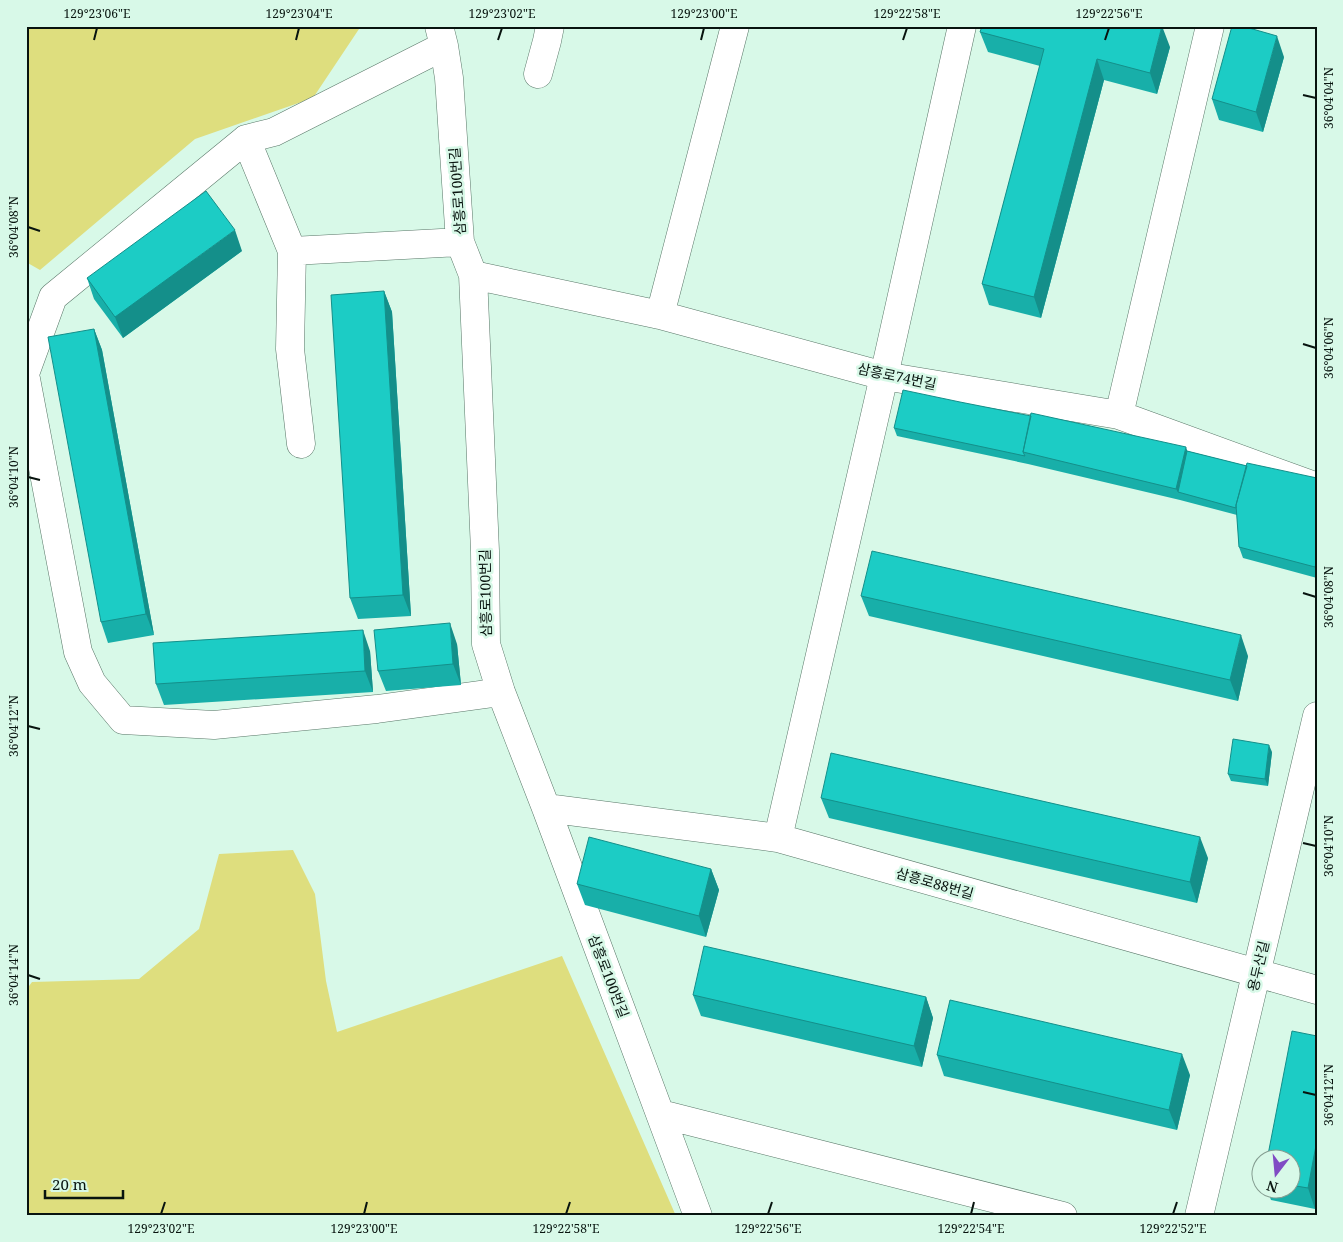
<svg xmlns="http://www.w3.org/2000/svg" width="1343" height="1242" viewBox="0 0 1343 1242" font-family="'Noto Serif','Noto Sans KR',serif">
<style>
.green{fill:#dede7e}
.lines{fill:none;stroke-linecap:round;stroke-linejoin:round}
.minor-casing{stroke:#597768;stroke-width:29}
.minor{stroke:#fff;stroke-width:28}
.wall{fill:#18afa9}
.shaded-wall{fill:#148f8a}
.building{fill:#1cccc5;stroke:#148f8a}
.ticks{fill:none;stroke:#08140f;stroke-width:2}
.labels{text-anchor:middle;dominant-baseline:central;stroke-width:5;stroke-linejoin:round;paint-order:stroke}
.street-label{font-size:14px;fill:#08140f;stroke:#d8f9e8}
.neatline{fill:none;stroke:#08140f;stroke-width:2}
.ticks-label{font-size:12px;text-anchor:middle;fill:#08140f}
</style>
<rect width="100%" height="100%" fill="#d8f9e8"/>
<path class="green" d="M 26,26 L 361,26 L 313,98 L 195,139 L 40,270 L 26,262 Z
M 293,850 L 315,894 L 326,981 L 337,1032 L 562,956 L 676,1216 L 26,1216 L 26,990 L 32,982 L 139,979 L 199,929 L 219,854 Z"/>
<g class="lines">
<g class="minor-casing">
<path id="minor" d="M 439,26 L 444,46 L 449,78 L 460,242 L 473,275 L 485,551 L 486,644 L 501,692 L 546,808 L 698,1216
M 538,74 L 547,41 L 550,26
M 246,139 L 292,251
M 473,275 L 660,315 L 884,376 L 1119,415 L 1317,487
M 660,315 L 735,26
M 26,371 L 53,297 L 246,139 L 274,132 L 444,46
M 26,379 L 78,652 L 92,683 L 123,720 L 214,725 L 377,709 L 501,692
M 1119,415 L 1210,26
M 301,444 L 290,349 L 292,251 L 460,242
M 546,808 L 778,838 L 1317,990
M 778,838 L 884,376 L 962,26
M 661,1114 L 1063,1216
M 1199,1216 L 1317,716"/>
</g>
<use href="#minor" class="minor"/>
</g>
<path class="wall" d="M 980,32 L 1170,47 L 1157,94 L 1104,80 L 1041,318 L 989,305 L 982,284 L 1040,66 L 988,52 Z
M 1284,57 L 1263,132 L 1219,120 L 1212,99 Z
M 242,251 L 123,338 L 94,299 L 87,278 Z
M 384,291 L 392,312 L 411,616 L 358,619 L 350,598 Z
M 94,329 L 102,350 L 154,635 L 108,643 L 101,622 Z
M 894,428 L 1187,451 L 1247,466 L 1317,478 L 1317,578 L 1243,558 L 1239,547 L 1237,515 L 1180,500 L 1028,464 L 897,436 Z
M 861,596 L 1248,656 L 1238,701 L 869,616 Z
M 457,644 L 461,685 L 386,691 L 378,671 Z
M 370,651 L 373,692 L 164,705 L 156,684 Z
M 1272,752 L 1268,786 L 1231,781 L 1228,774 Z
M 821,798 L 1208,858 L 1197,903 L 829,818 Z
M 711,869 L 719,890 L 706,937 L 585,905 L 577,884 Z
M 693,995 L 926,997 L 933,1018 L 922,1067 L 701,1016 Z
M 1317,1036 L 1315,1209 L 1271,1200 L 1267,1190 L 1290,1190 L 1290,1160 Z
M 937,1055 L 1190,1075 L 1177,1130 L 944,1076 Z"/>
<path class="shaded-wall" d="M 1162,26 L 1170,47 L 1157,94 L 1150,73 Z
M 1277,36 L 1284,57 L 1263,132 L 1256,112 Z
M 1097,59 L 1104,80 L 1041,318 L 1034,297 Z
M 235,230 L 242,251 L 123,338 L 115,317 Z
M 384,291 L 392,312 L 411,616 L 403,595 Z
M 94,329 L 102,350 L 154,635 L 146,614 Z
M 1186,447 L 1190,459 L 1178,492 L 1176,489 Z
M 1317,560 L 1317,572 L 1315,567 Z
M 450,623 L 457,644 L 461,685 L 453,664 Z
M 363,630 L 370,651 L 373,692 L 365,671 Z
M 1241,635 L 1248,656 L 1238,701 L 1230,680 Z
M 1269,745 L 1272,752 L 1268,786 L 1265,779 Z
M 1200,837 L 1208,858 L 1197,903 L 1190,882 Z
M 711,869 L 719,890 L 706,937 L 699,916 Z
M 926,997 L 933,1018 L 922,1067 L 914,1046 Z
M 1182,1054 L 1190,1075 L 1177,1130 L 1169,1110 Z
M 1317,1140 L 1317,1200 L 1315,1209 L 1308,1188 Z"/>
<path class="building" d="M 982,26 L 1162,26 L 1150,73 L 1097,59 L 1034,297 L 982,284 L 1044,49 L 980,32 Z
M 1232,26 L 1242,26 L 1277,36 L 1256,112 L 1212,99 Z
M 206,191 L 235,230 L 115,317 L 87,278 Z
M 384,291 L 403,595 L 350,598 L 331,295 Z
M 94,329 L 146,614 L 101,622 L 48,337 Z
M 903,390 L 960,402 L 1031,416 L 1023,452 L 1025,456 L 894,428 Z
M 1031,413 L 1186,447 L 1176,489 L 1023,452 Z
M 1187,451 L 1247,466 L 1236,505 L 1236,508 L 1178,492 Z
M 1247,463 L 1317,478 L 1317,560 L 1315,567 L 1239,547 L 1236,505 Z
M 872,551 L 1241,635 L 1230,680 L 861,596 Z
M 450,623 L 453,664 L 378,671 L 374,630 Z
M 363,630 L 365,671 L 156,684 L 153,643 Z
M 1233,739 L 1269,745 L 1265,779 L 1228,774 Z
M 831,753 L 1200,837 L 1190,882 L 821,798 Z
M 589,837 L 711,869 L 699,916 L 577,884 Z
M 704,946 L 926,997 L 914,1046 L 693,995 Z
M 950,1000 L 1182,1054 L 1169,1110 L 937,1055 Z
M 1292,1031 L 1317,1036 L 1317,1140 L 1308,1188 L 1290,1185 L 1290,1160 L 1267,1160 Z"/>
<path class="ticks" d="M 94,40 L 97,28M 296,40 L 299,28M 498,40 L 502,28M 701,40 L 704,28M 903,40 L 907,28M 1105,40 L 1109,28M 1303,95 L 1316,98M 28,227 L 40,231M 1303,344 L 1316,348M 28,477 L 40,480M 1303,593 L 1316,597M 28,726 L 40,729M 1303,843 L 1316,846M 28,975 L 40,979M 1303,1092 L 1316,1095M 161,1214 L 165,1202M 364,1214 L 367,1202M 566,1214 L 570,1202M 768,1214 L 772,1202M 971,1214 L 974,1202M 1173,1214 L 1177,1202"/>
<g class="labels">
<g class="street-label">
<text transform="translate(457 191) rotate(-94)">삼흥로100번길</text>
<text transform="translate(897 376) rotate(12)">삼흥로74번길</text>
<text transform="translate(485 593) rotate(-91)">삼흥로100번길</text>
<text transform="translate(935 883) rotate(16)">삼흥로88번길</text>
<text transform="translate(1258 966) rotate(-77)">용두산길</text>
<text transform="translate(609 976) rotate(69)">삼흥로100번길</text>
</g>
</g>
<rect width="1343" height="1242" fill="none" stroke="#d8f9e8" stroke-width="55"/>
<g transform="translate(1276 1174) rotate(196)"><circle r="24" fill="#d8f9e8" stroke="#859d91"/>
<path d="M0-4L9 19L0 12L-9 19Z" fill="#804cc4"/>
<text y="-8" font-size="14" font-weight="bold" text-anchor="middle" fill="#08140f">N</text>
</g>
<path d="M45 1190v8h78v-8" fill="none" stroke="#08140f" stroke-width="2.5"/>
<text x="52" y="1190" font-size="15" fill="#08140f" stroke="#d8f9e8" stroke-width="4" paint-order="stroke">20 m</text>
<rect x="28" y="28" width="1288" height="1186" class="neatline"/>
<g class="ticks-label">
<text x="97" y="18">129°23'06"E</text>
<text x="299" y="18">129°23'04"E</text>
<text x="502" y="18">129°23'02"E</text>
<text x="704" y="18">129°23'00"E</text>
<text x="907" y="18">129°22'58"E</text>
<text x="1109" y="18">129°22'56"E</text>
<text transform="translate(1329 98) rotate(-90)" y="4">36°04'04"N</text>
<text transform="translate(14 227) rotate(-90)" y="4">36°04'08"N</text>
<text transform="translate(1329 348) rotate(-90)" y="4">36°04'06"N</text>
<text transform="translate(14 477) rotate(-90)" y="4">36°04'10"N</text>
<text transform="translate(1329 597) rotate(-90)" y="4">36°04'08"N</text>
<text transform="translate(14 726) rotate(-90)" y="4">36°04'12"N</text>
<text transform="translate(1329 846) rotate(-90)" y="4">36°04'10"N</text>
<text transform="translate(14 975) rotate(-90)" y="4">36°04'14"N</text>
<text transform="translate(1329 1095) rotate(-90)" y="4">36°04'12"N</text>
<text x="161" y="1233">129°23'02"E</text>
<text x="364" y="1233">129°23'00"E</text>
<text x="566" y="1233">129°22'58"E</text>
<text x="768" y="1233">129°22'56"E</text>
<text x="971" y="1233">129°22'54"E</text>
<text x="1173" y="1233">129°22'52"E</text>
</g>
</svg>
